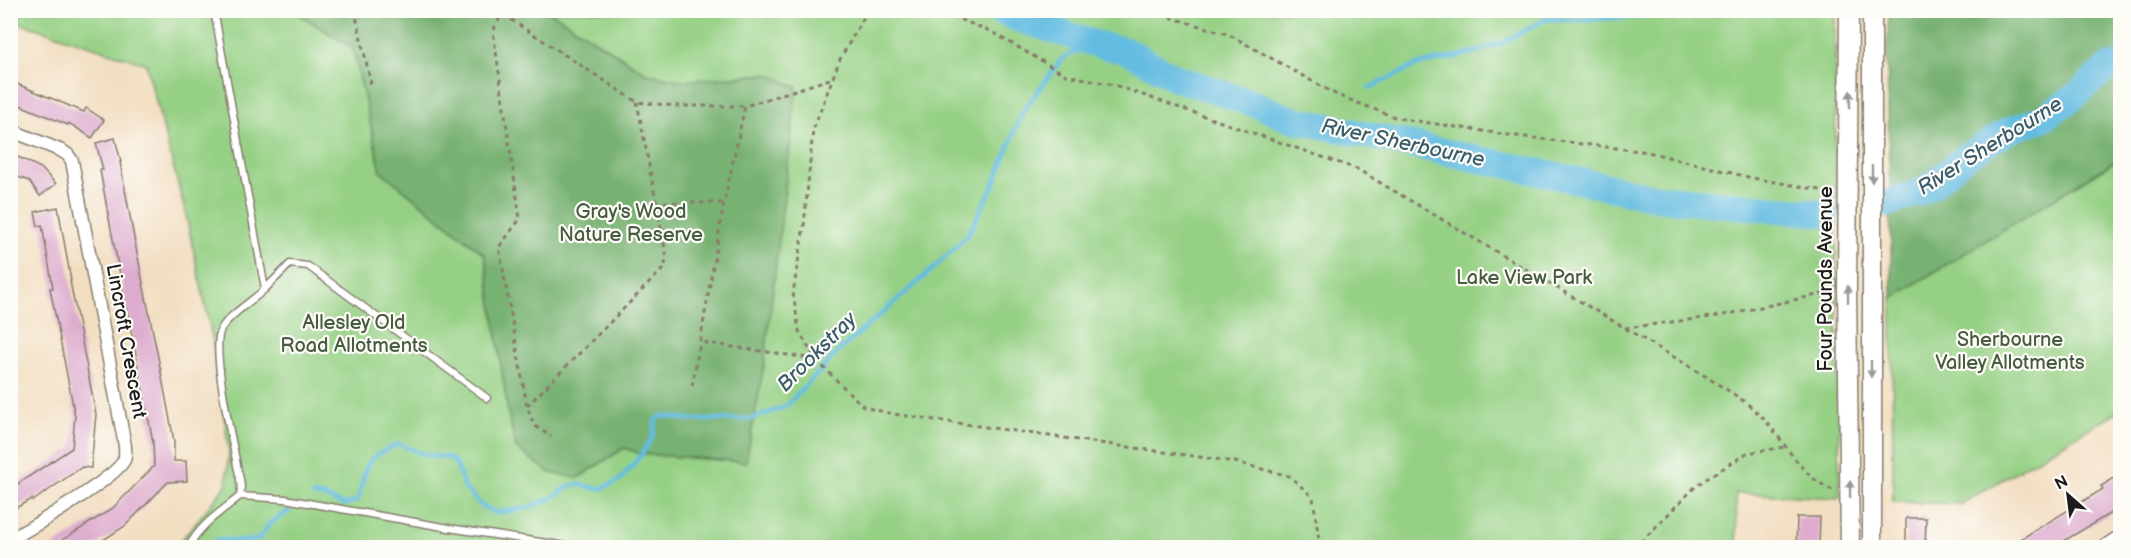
<svg xmlns="http://www.w3.org/2000/svg" width="2131" height="558" viewBox="0 0 2131 558" font-family="'Balsamiq Sans',sans-serif">
<style>
.green{fill:#95d084;stroke:#587650;stroke-width:1.5}
.forest{fill:#78b272;stroke:#4a6747;stroke-width:1.5}
.lines{fill:none;stroke-linecap:round;stroke-linejoin:round}
.stream{stroke:#64bce1;stroke-width:4.5}
.river{stroke:#64bce1;stroke-width:27}
.building{fill:#ddabce}
.lane-casing{stroke:#877d6e;stroke-width:9}
.street-casing{stroke:#877d6e;stroke-width:15}
.secondary-casing{stroke:#877d6e;stroke-width:21}
.path{stroke:#877d6e;stroke-width:3;stroke-dasharray:4.5 4.5;stroke-linecap:butt}
.lane{stroke:#fff;stroke-width:6}
.street{stroke:#fff;stroke-width:12}
.secondary{stroke:#fff;stroke-width:18}
.oneway{fill:#999}
.labels{text-anchor:middle;dominant-baseline:central;stroke-width:4.5;stroke-linejoin:round;paint-order:stroke}
.park-label{font-size:20px;fill:#465b40;stroke:#fdfcf7}
.street-label{font-size:20px;fill:#1c1c1c;stroke:#fdfcf7}
.water-label{font-size:21px;font-style:italic;fill:#395c6b;stroke:#fdfcf7}
</style>
<rect width="100%" height="100%" fill="#fdfcf7"/>
<filter id="ink" filterUnits="userSpaceOnUse"><feTurbulence type="fractalNoise" baseFrequency=".0167" numOctaves="2"/><feDisplacementMap in="SourceGraphic" scale="12" xChannelSelector="R" yChannelSelector="G"/><feConvolveMatrix kernelMatrix="1 2 1 2 8 2 1 2 1" color-interpolation-filters="sRGB"/></filter>
<filter id="wash" filterUnits="userSpaceOnUse"><feTurbulence type="fractalNoise" baseFrequency=".008" numOctaves="4" result="noise"/><feDisplacementMap in="SourceGraphic" scale="24" xChannelSelector="R" yChannelSelector="G"/><feGaussianBlur stdDeviation="1.35" result="paint"/><feColorMatrix in="noise" values="0 0 0 0 0 0 0 0 0 0 0 0 0 0 0 0 0 1.4 0 .05"/><feComposite in="paint" operator="in"/></filter>
<g filter="url(#wash)">
<rect width="100%" height="100%" fill="#f2dec1"/>
<path class="green" d="M 23,10 L 294,11 L 353,48 L 381,171 L 485,255 L 508,412 L 578,478 L 624,448 L 642,454 L 746,462 L 767,74 L 681,81 L 646,73 L 549,11 L 1835,11 L 1836,263 L 1840,498 L 1736,493 L 1737,548 L 172,547 L 179,543 L 226,486 L 229,450 L 212,337 L 185,210 L 146,64 L 17,22 Z
M 2120,158 L 2120,410 L 1961,504 L 1893,502 L 1892,298 Z"/>
<path class="forest" d="M 294,11 L 549,11 L 646,73 L 681,81 L 768,74 L 797,87 L 764,366 L 746,462 L 642,454 L 624,448 L 578,478 L 550,473 L 516,448 L 508,412 L 485,255 L 381,171 L 353,48 Z
M 1889,11 L 2120,11 L 2120,158 L 1892,298 L 1887,53 Z"/>
<g class="lines">
<path class="stream" d="M 1369,88 L 1417,65 L 1469,54 L 1502,43 L 1546,19 L 1582,20 L 1741,10
M 313,495 L 325,497 L 344,505 L 358,500 C 367,466 362,458 399,444 L 426,455 L 450,458 L 457,466 L 464,487 L 482,506 L 496,513 L 527,508 L 552,498 L 568,487 L 576,484 L 600,489 L 620,480 L 642,454 L 653,436 L 656,420 L 662,416 L 694,420 L 751,419 L 785,407 L 843,347 L 933,269 L 968,235 L 995,182 L 1023,111 L 1061,60 L 1072,53 L 1099,45
M 210,548 L 216,540 L 248,541 L 259,539 L 269,524 L 289,511"/>
<path class="river" d="M 997,10 L 1024,21 L 1099,45 L 1128,51 L 1176,78 L 1258,105 L 1287,118 L 1659,198 L 1826,214
M 1887,204 L 1927,189 L 1968,155 L 2008,131 L 2043,118 L 2074,97 L 2108,67 L 2120,64"/>
</g>
<g id="blocks">
<path class="building" d="M 10,81 L 84,112 L 86,108 L 104,120 L 92,138 L 69,123 L 68,125 L 10,101 Z
M 115,138 L 121,162 L 120,162 L 134,238 L 159,362 L 174,441 L 174,461 L 186,461 L 187,481 L 168,482 L 125,526 L 91,548 L 50,548 L 113,508 L 154,466 L 153,442 L 109,219 L 100,170 L 103,170 L 96,143 Z
M 10,153 L 41,168 L 56,184 L 40,196 L 29,181 L 10,174 Z
M 58,207 L 71,281 L 70,281 L 96,414 L 91,468 L 82,467 L 33,501 L 32,499 L 10,511 L 10,489 L 72,448 L 75,416 L 50,288 L 53,288 L 42,225 L 38,226 L 35,212 Z
M 2121,474 L 2121,507 L 2052,548 L 2006,548 L 2103,489 L 2101,486 Z
M 1797,517 L 1820,517 L 1819,546 L 1796,546 Z
M 1906,518 L 1926,518 L 1925,548 L 1906,548 Z"/>
</g>
</g>
<g filter="url(#ink)">
<use href="#blocks" fill-opacity="0" stroke="#877d6e" stroke-width="1.5"/>
<g class="lines">
<g class="lane-casing">
<path id="lane" d="M 265,289 L 290,264 L 308,266 L 487,398
M 240,496 L 285,499 L 449,528 L 580,548
M 188,548 C 200,524 221,512 240,496 C 243,484 238,473 236,460 C 231,436 211,348 221,329 C 229,315 252,301 265,289 L 214,10"/>
</g>
<g class="street-casing">
<path id="street" d="M 10,130 L 62,151 L 68,155 L 72,161 L 125,446 C 125,450 126,456 124,460 C 117,477 30,529 10,539
M 2102,548 L 2120,536"/>
</g>
<g class="secondary-casing">
<path id="secondary" d="M 1849,10 L 1847,288 L 1850,548
M 1872,548 L 1872,10"/>
</g>
<path class="path" d="M 359,10 L 356,16 L 371,84
M 496,10 L 637,102 L 677,106 L 745,106
M 504,10 L 493,31 L 520,219 L 499,247 L 527,406 L 534,425 L 551,437
M 868,10 L 840,59 L 813,130 L 804,226 L 793,293 L 799,331 L 815,359 L 864,407 L 893,414 L 1235,462 L 1289,476 L 1313,497 L 1320,548
M 935,10 L 990,31 L 1066,75 L 1114,85 L 1357,169 L 1699,372 C 1720,386 1743,398 1761,416 C 1785,440 1799,476 1833,490
M 1144,10 L 1228,34 L 1337,95 L 1397,118 L 1509,135 L 1648,152 L 1752,178 L 1832,192
M 655,202 L 724,203
M 1625,328 L 1719,316 L 1831,292
M 815,359 L 700,342 L 724,203 L 745,106 L 833,78
M 692,386 L 700,342
M 527,406 L 665,267 L 666,254 L 637,102
M 1635,548 L 1697,485 L 1747,453 L 1785,447"/>
<use href="#lane" class="lane"/>
<use href="#street" class="street"/>
<use href="#secondary" class="secondary"/>
</g>
<defs><path id="oneway-solid" d="M-6-.8H1V-3.2L6.5 0L1 3.2V.8H-6Z" transform="scale(1.5)"/></defs>
<g class="oneway">
<use href="#oneway-solid" transform="translate(1850 99) rotate(-89)"/>
<use href="#oneway-solid" transform="translate(1872 174) rotate(90)"/>
<use href="#oneway-solid" transform="translate(1848 294) rotate(-90)"/>
<use href="#oneway-solid" transform="translate(1871 369) rotate(90)"/>
<use href="#oneway-solid" transform="translate(1850 489) rotate(-91)"/>
</g>
</g>
<g class="labels">
<g class="park-label">
<text x="631" y="212">Gray's Wood<tspan x="631" dy="23">Nature Reserve</tspan></text>
<text x="1524" y="278">Lake View Park</text>
<text x="354" y="323">Allesley Old<tspan x="354" dy="23">Road Allotments</tspan></text>
<text x="2010" y="340">Sherbourne<tspan x="2010" dy="23">Valley Allotments</tspan></text>
</g>
<g class="street-label">
<text transform="translate(1826 279) rotate(-90)">Four Pounds Avenue</text>
<text transform="translate(126 341) rotate(80)">Lincroft Crescent</text>
</g>
<g class="water-label">
<text transform="translate(1403 143) rotate(12)">River Sherbourne</text>
<text transform="translate(1990 146) rotate(-32)">River Sherbourne</text>
<text transform="translate(817 352) rotate(-45)">Brookstray</text>
</g>
</g>
<rect width="2131" height="558" fill="none" stroke="#fdfcf7" stroke-width="36"/>
<g transform="translate(2068 495) rotate(332)" stroke="#fdfcf7" stroke-width="4.5" paint-order="stroke">
<path d="M0-4.5L10 22L0 15L-10 22Z" fill="#1c1c1c"/>
<text y="-9" font-size="16" font-weight="bold" text-anchor="middle" fill="#1c1c1c">N</text>
</g>
</svg>
